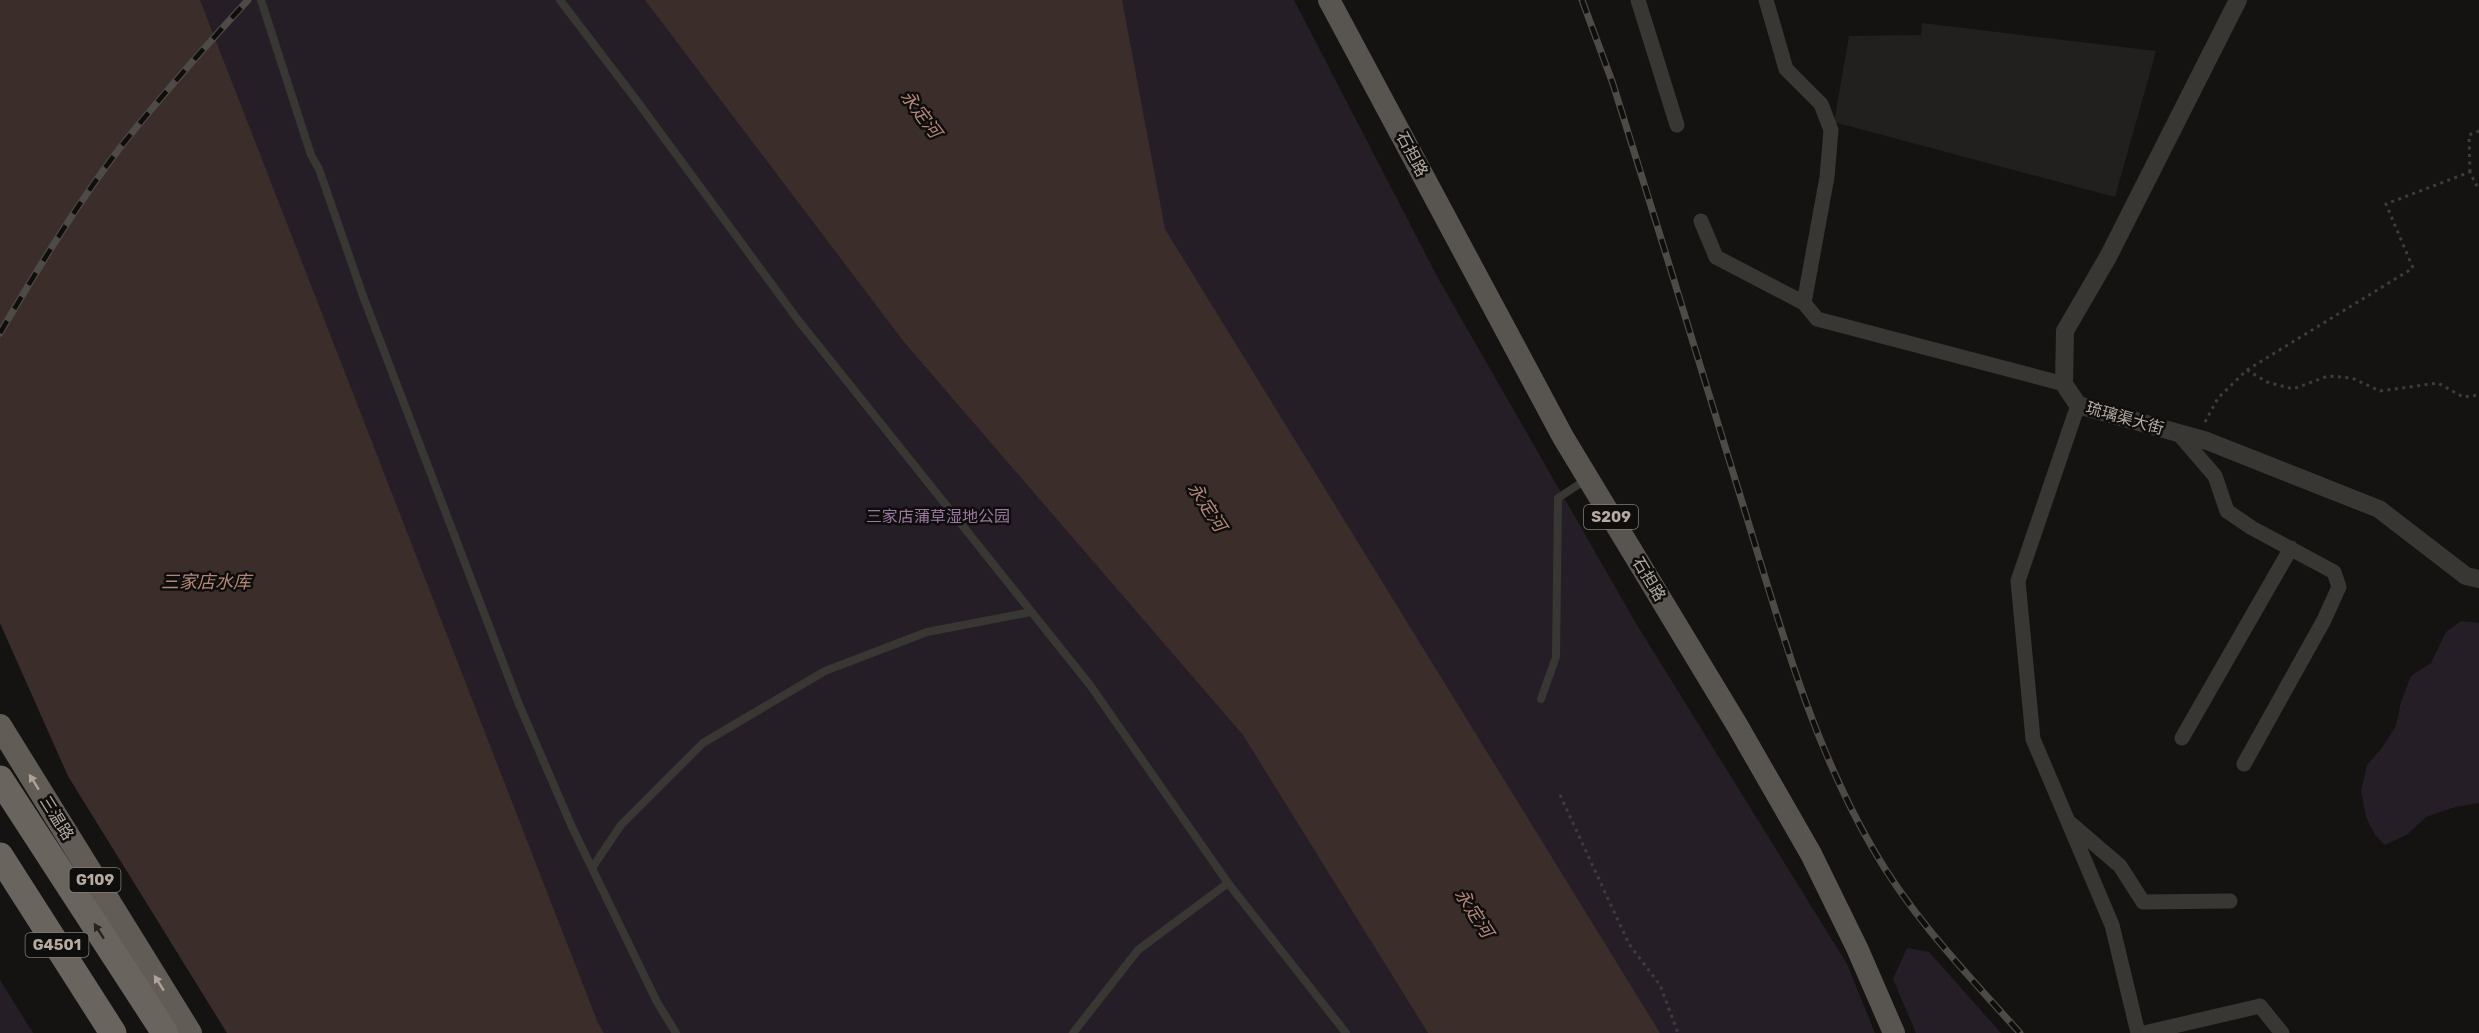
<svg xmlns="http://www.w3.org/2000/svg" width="2479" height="1033" viewBox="0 0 2479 1033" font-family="Rubik,'Noto Sans SC',sans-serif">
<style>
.built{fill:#21201e}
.green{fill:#261e27}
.water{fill:#3a2d2a}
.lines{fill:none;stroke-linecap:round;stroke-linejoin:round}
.path{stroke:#403c39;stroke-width:3;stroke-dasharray:3 4.5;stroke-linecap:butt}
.service{stroke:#393733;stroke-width:8}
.minor{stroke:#393733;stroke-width:15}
.tertiary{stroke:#393733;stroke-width:18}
.primary{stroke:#58544f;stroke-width:22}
.trunk{stroke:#615c56;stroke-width:24}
.motorway{stroke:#6a645e;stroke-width:27}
.rail-casing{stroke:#4e4a46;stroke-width:7}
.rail{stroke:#0f0e0d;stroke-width:4.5;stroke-dasharray:14;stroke-linecap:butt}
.oneway{fill:#ada39a}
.oneway2{fill:#262421}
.labels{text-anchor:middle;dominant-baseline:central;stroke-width:5;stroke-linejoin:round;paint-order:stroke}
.shield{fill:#0f0e0d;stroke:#837c75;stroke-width:1.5}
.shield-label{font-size:15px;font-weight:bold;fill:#b5aba2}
.street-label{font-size:16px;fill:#b5aba2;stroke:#0f0e0d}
.park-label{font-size:16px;fill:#9b78a2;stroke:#0f0e0d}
.water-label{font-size:18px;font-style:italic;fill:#b38677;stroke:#0f0e0d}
</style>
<rect width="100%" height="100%" fill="#141312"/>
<path class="built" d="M 1922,23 L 2156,51 L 2115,197 L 1834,122 L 1849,36 L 1921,35 Z"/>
<path class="green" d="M 0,0 L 1294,0 L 1439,280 L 1637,625 L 1847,964 L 1875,1033 L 227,1033 L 68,776 L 0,623 Z
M 2461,621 L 2479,623 L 2479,803 L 2455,807 L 2426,817 L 2408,834 L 2385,845 L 2375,835 L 2366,817 L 2361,791 L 2367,765 L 2382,748 L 2396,726 L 2401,702 L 2411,676 L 2431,663 L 2446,632 Z
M 1907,948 L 1929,952 L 2001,1033 L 1916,1033 L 1893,979 Z
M 0,980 L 33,1033 L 0,1033 Z"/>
<path class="water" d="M 0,0 L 200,0 L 598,1023 L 604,1033 L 227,1033 L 68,776 L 0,623 Z
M 645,0 L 1122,0 L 1165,229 L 1660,1033 L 1428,1033 L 1243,735 L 904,342 Z"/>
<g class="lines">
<path class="path" d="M 2470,172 L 2469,135 L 2479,131
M 2247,370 L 2267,382 L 2293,389 L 2328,376 L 2352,378 L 2380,391 L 2438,383 L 2463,397 L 2479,395
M 2205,422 L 2218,398 L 2247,370 L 2413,268 L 2386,204 L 2470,172 L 2476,185 L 2479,184
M 1560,795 L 1629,944 L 1660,985 L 1678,1033"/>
<path class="service" d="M 261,0 L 311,155 L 319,169 L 363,296 L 518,702 L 572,827 L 657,1002 L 676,1033
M 560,0 L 637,101 L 798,320 L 1090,685 L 1228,883 L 1346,1033
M 1541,699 L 1556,657 L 1558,498 L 1587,479
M 592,868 L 621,825 L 703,743 L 825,671 L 927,632 L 1031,612
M 1073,1033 L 1138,950 L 1228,883"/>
<path class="minor" d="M 1638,0 L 1677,125
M 1766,0 L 1786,69 L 1821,104 L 1831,130 L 1827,177 L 1804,303 L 1817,319 L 2064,384
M 1701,221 L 1716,257 L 1804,303
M 2078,405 L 2018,581 L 2033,739 L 2112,925 L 2138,1033
M 2178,433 L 2215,476 L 2227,511 L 2252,528 L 2334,572 L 2339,587 L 2324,620 L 2244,764
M 2182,738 L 2291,548
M 2070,823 L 2120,866 L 2143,902 L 2230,901
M 2144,1033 L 2260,1006 L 2282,1033"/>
<path class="tertiary" d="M 2238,0 L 2108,257 L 2065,331 L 2064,384 L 2078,405 L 2207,441 L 2379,509 L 2466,576 L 2479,579"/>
<path class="primary" d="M 1329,0 L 1563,437 L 1737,725 L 1811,854 L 1857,948 L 1894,1033"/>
<path class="trunk" d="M 0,726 L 190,1033"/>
<path class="motorway" d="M 0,779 L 165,1033
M 0,856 L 113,1033"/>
<g class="rail-casing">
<path id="rail" d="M 1582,0 L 1613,84 C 1657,224 1700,365 1743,505 C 1779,622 1811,742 1873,849 C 1912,917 1967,974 2020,1033
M 0,333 C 37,270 75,207 119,149 C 160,97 204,48 248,0"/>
</g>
<use href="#rail" class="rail"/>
</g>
<defs><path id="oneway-solid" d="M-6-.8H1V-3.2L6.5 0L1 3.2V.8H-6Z" transform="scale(1.5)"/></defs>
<g class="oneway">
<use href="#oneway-solid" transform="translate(34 782) rotate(-122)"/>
<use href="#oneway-solid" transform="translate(159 983) rotate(-122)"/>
</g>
<use class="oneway2" href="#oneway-solid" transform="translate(99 931) rotate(-123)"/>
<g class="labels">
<g class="shield">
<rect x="1584" y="505" width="54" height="24" rx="4.5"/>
<rect x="69.5" y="868" width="51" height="24" rx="4.5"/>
<rect x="25.5" y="933" width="63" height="24" rx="4.5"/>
</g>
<g class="shield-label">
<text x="1611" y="517">S209</text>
<text x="95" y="880">G109</text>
<text x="57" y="945">G4501</text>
</g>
<g class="street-label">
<text transform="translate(1412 154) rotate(62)">石担路</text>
<text transform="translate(2125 418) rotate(16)">琉璃渠大街</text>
<text transform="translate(1649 579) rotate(59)">石担路</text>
<text transform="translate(57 818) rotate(58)">三温路</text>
</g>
<g class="park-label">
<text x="938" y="516">三家店蒲草湿地公园</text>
</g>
<g class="water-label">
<text transform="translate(921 114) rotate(53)">永定河</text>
<text transform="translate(1207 507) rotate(57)">永定河</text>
<text x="206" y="582">三家店水库</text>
<text transform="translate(1474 913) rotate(57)">永定河</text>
</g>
</g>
</svg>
